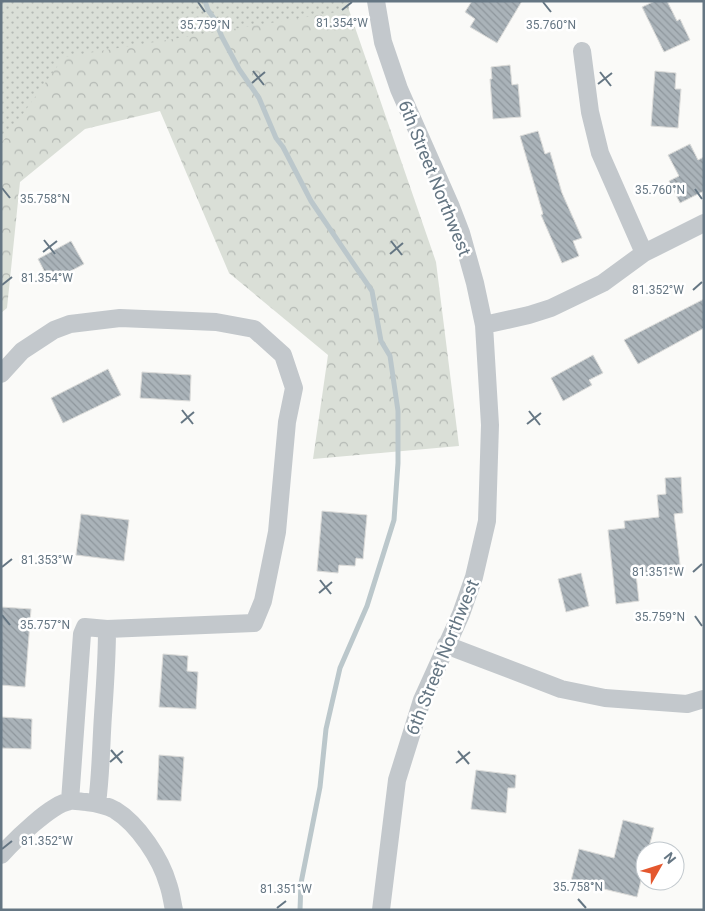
<svg xmlns="http://www.w3.org/2000/svg" width="705" height="911" viewBox="0 0 705 911" font-family="Roboto,sans-serif">
<style>
.forest{fill:url(#forest-crowns)}
.park{fill:url(#park-dots)}
.lines{fill:none;stroke-linecap:round;stroke-linejoin:round}
.stream{stroke:#bbc7cb;stroke-width:5}
.building{fill:url(#building-back-hatch);stroke:#dcdcda}
.minor{stroke:#c3c8cc;stroke-width:18}
.ticks{fill:none;stroke:#657683;stroke-width:2}
.labels{text-anchor:middle;dominant-baseline:central;stroke-width:5;stroke-linejoin:round;paint-order:stroke}
.street-label{font-size:18px;fill:#657683;stroke:#fff}
.ticks-label{font-size:12px;text-anchor:middle;fill:#657683;stroke:#fff;stroke-width:5;stroke-linejoin:round;paint-order:stroke}
</style>
<defs>
<pattern id="forest-crowns" width="20" height="18" patternUnits="userSpaceOnUse" patternTransform="scale(1.25)"><rect width="20" height="18" fill="#dadfd7"/><path d="M2 6a3 3 0 1 1 6 0M12 15a3 3 0 1 1 6 0" fill="none" stroke="#b4b9b4"/></pattern>
<pattern id="park-dots" width="8" height="8" patternUnits="userSpaceOnUse" patternTransform="scale(1.25)"><rect width="8" height="8" fill="#dadfd7"/><path d="M2 2h.1M6 6h.1" fill="none" stroke="#b4b9b4" stroke-width="1.8" stroke-linecap="round"/></pattern>
<pattern id="building-back-hatch" width="6" height="6" patternUnits="userSpaceOnUse" patternTransform="scale(1.25)"><rect width="6" height="6" fill="#aab3b9"/><path d="M-1 5l2 2M0 0l6 6M5-1l2 2" fill="none" stroke="#8e969c"/></pattern>
</defs>
<rect width="100%" height="100%" fill="#fafaf8"/>
<path class="forest" d="M 1,1 L 349,1 L 349,10 L 436,262 L 459,446 L 313,459 L 328,355 L 229,273 L 160,111 L 85,129 L 20,182 L 7,308 L 1,313 Z"/>
<path class="park" d="M 1,1 L 349,1 L 349,10 L 64,57 L 1,144 Z"/>
<g class="lines">
<path class="stream" d="M 205,1 L 208,10 L 215,20 L 222,37 L 239,69 L 259,98 L 276,138 L 283,147 L 311,201 L 372,291 L 381,341 L 390,356 L 398,411 L 398,463 L 394,520 L 367,606 L 340,668 L 326,729 L 320,787 L 301,883 L 300,910"/>
</g>
<path class="building" d="M 472,1 L 522,1 L 497,43 L 470,27 L 475,19 L 465,12 Z
M 655,1 L 667,1 L 677,21 L 680,19 L 690,40 L 664,52 L 642,7 Z
M 510,65 L 512,85 L 518,84 L 521,117 L 493,119 L 490,79 L 492,79 L 491,67 Z
M 655,71 L 676,73 L 675,89 L 681,89 L 678,128 L 651,126 Z
M 538,131 L 545,154 L 550,152 L 562,193 L 582,238 L 573,241 L 579,256 L 562,263 L 541,215 L 543,214 L 520,136 Z
M 690,144 L 698,160 L 704,157 L 704,191 L 680,203 L 669,181 L 679,176 L 668,155 Z
M 71,241 L 84,264 L 50,282 L 38,259 Z
M 704,299 L 704,328 L 638,364 L 624,340 Z
M 593,355 L 603,373 L 589,380 L 592,385 L 563,401 L 551,378 Z
M 108,369 L 121,395 L 63,423 L 51,398 Z
M 142,372 L 191,375 L 190,401 L 140,398 Z
M 681,477 L 683,513 L 674,514 L 681,573 L 664,575 L 663,571 L 636,574 L 639,601 L 616,604 L 608,530 L 625,528 L 624,521 L 659,517 L 657,495 L 666,494 L 665,478 Z
M 322,511 L 367,515 L 363,559 L 356,558 L 355,566 L 339,565 L 338,573 L 317,571 Z
M 81,514 L 129,520 L 124,561 L 76,555 Z
M 581,573 L 589,606 L 566,612 L 558,579 Z
M 1,607 L 31,609 L 25,687 L 1,685 Z
M 163,654 L 188,656 L 187,671 L 198,672 L 196,709 L 159,707 Z
M 1,717 L 32,719 L 31,749 L 1,748 Z
M 159,755 L 184,757 L 181,801 L 157,800 Z
M 476,770 L 516,775 L 515,788 L 508,788 L 506,813 L 471,809 Z
M 623,820 L 654,828 L 648,851 L 645,851 L 645,864 L 637,897 L 571,881 L 579,849 L 614,858 Z"/>
<g class="lines">
<path class="minor" d="M 376,1 L 383,42 L 399,89 L 451,207 L 461,233 L 475,283 L 484,325 L 490,425 L 487,521 L 474,577 L 461,614 L 422,700 L 397,780 L 381,910
M 582,51 L 590,112 L 600,153 L 644,253
M 484,325 L 529,315 L 551,308 L 603,283 L 644,253 L 704,223
M 1,374 L 22,351 L 54,330 L 70,324 L 120,318 L 216,322 L 254,329 L 283,355 L 294,388 L 287,422 L 277,532 L 263,601 L 254,623 L 107,629
M 446,645 L 561,689 L 605,698 L 687,704 L 704,699
M 70,801 L 82,634 L 85,627 L 107,629 C 107,658 105,686 103,715 C 101,744 101,774 97,803
M 1,855 C 15,840 51,804 70,801 C 75,800 81,802 86,802 C 95,803 106,805 115,810 C 138,824 161,859 168,884 C 171,892 172,901 174,910"/>
</g>
<path class="ticks" d="M 198,2 L 205,12M 543,2 L 551,12M 342,10 L 352,2M 253,71 L 264,85M 600,72 L 611,86M 252,83 L 265,72M 598,84 L 612,73M 2,188 L 10,198M 695,189 L 702,199M 44,240 L 55,254M 391,241 L 402,255M 43,252 L 57,241M 390,254 L 403,243M 2,285 L 12,277M 693,290 L 702,282M 182,410 L 193,424M 529,411 L 540,425M 181,423 L 194,412M 527,424 L 541,413M 2,567 L 12,559M 693,572 L 702,564M 320,580 L 331,594M 319,593 L 332,582M 2,615 L 10,625M 695,616 L 702,626M 111,750 L 122,763M 458,751 L 469,764M 110,762 L 123,751M 456,763 L 470,752M 2,849 L 12,841M 578,899 L 586,908M 277,908 L 286,901"/>
<g class="labels">
<g class="street-label">
<text transform="translate(435 178) rotate(68)">6th Street Northwest</text>
<text transform="translate(442 657) rotate(-68)">6th Street Northwest</text>
</g>
</g>
<g class="ticks-label">
<text x="342" y="27">81.354°W</text>
<text x="205" y="29">35.759°N</text>
<text x="551" y="29">35.760°N</text>
<text x="660" y="194">35.760°N</text>
<text x="45" y="203">35.758°N</text>
<text x="47" y="282">81.354°W</text>
<text x="658" y="294">81.352°W</text>
<text x="47" y="564">81.353°W</text>
<text x="658" y="576">81.351°W</text>
<text x="660" y="621">35.759°N</text>
<text x="45" y="629">35.757°N</text>
<text x="47" y="845">81.352°W</text>
<text x="578" y="891">35.758°N</text>
<text x="286" y="893">81.351°W</text>
</g>
<rect width="705" height="911" fill="none" stroke="#657683" stroke-width="5"/>
<g transform="translate(660 866) rotate(51)"><circle r="24" fill="#ffffff" stroke="#c1c8cd"/>
<path d="M0-4L9 19L0 12L-9 19Z" fill="#e4572e"/>
<text y="-8" font-size="14" font-weight="bold" text-anchor="middle" fill="#657683">N</text>
</g>
</svg>
